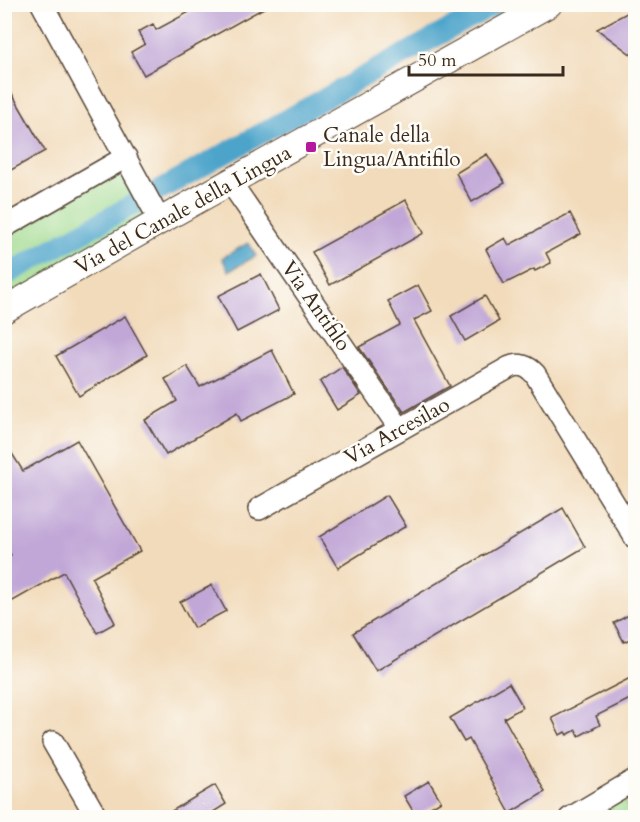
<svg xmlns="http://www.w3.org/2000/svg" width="640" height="822" viewBox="0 0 640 822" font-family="Cardo,serif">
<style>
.green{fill:#9ed98c;stroke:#6c8255;stroke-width:1.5}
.water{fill:#4ea4cb;stroke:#446774;stroke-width:1.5}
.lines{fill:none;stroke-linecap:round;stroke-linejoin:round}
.canal{stroke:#4ea4cb;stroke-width:21}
.building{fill:#c1a7d7}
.minor-casing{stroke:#564536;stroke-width:24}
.tertiary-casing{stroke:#564536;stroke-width:28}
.minor{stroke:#fff;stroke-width:21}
.tertiary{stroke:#fff;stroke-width:26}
.poi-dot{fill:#b5179e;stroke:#fdfcf7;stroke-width:2}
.labels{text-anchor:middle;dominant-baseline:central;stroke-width:5;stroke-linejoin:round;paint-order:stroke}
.poi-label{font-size:21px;fill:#3b2a1e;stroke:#fdfcf7;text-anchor:start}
.street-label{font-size:21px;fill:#3b2a1e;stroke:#fdfcf7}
</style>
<rect width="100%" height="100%" fill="#fdfcf7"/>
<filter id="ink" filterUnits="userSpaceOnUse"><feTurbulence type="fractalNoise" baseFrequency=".0167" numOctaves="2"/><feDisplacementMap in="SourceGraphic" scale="12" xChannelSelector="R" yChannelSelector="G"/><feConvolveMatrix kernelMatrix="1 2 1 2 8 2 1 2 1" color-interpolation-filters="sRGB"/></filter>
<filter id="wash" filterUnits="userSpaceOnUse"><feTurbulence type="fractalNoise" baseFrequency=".008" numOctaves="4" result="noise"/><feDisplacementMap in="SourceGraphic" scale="24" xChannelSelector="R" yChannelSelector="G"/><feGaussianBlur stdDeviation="1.35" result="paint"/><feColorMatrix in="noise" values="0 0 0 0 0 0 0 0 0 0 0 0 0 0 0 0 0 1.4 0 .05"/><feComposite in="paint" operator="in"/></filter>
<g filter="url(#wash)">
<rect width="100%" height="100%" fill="#f2dbbb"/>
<path class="green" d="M 126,157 L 160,221 L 5,307 L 4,226 Z
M 617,790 L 635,818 L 570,818 Z"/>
<path class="water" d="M 248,243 L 256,256 L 229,271 L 222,258 Z"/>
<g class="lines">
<path class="canal" d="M 4,276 L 495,4"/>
</g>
<g id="blocks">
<path class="building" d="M 190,4 L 271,4 L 144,75 L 131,52 L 145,44 L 138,32 L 153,24 L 156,30 L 193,10 Z
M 636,8 L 636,58 L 597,29 Z
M 4,80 L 45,151 L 4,174 Z
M 487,154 L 505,183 L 472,202 L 456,173 Z
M 406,200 L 424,233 L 330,285 L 312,252 Z
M 570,213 L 581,234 L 546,253 L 551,263 L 535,271 L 534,269 L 504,284 L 486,249 L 505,238 L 509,245 Z
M 261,274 L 279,310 L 237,332 L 218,296 Z
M 418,285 L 432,311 L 414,320 L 450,386 L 404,412 L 359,347 L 400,325 L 388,301 Z
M 485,296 L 499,321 L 465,341 L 451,316 Z
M 125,316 L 147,355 L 79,396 L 56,356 Z
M 272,350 L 294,394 L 241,421 L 237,413 L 166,455 L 145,420 L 177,401 L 165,379 L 187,366 L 200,387 Z
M 342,367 L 361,395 L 337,410 L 320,382 Z
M 77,440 L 140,551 L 92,578 L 115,623 L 97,633 L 64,572 L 4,606 L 4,559 L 11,555 L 4,544 L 4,441 L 23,471 Z
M 387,495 L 406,526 L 338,568 L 319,537 Z
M 563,508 L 585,547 L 376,671 L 353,633 Z
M 212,585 L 226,611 L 194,628 L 180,602 Z
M 636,611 L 636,636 L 624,642 L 614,623 Z
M 636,675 L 636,696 L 596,716 L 600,725 L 579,736 L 576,730 L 567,735 L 565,732 L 560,735 L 552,718 Z
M 509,683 L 523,707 L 504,718 L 545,792 L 510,813 L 469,739 L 464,742 L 450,718 Z
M 429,781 L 441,801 L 416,816 L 404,796 Z
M 215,785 L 226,804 L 204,818 L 160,818 Z"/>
</g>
</g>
<g filter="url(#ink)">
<use href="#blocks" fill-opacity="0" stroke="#564536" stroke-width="1.5"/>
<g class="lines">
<g class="minor-casing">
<path id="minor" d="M 42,4 L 160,221
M 231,183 L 400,429
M 4,227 L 126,157
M 259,509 L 510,367 C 519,363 528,366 535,374 L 636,539
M 53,742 L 97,818
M 570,818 L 636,779"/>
</g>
<g class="tertiary-casing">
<path id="tertiary" d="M 4,310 L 160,221 L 549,4"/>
</g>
<use href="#minor" class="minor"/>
<use href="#tertiary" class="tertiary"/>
</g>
</g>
<rect class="poi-dot" x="305" y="141" width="12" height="12" rx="3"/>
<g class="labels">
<g class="poi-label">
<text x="323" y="135">Canale della<tspan x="323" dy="24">Lingua/Antifilo</tspan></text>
</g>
<g class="street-label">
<text transform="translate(183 210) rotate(-29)">Via del Canale della Lingua</text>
<text transform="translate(316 306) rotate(55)">Via Antifilo</text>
<text transform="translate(397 431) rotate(-29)">Via Arcesilao</text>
</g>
</g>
<rect width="640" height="822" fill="none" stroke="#fdfcf7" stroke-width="24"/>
<path d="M409 66v9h154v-9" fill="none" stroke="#3b2a1e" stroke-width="3"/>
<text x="418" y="66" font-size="18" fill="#3b2a1e" stroke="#fdfcf7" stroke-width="4.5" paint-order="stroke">50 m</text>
</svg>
